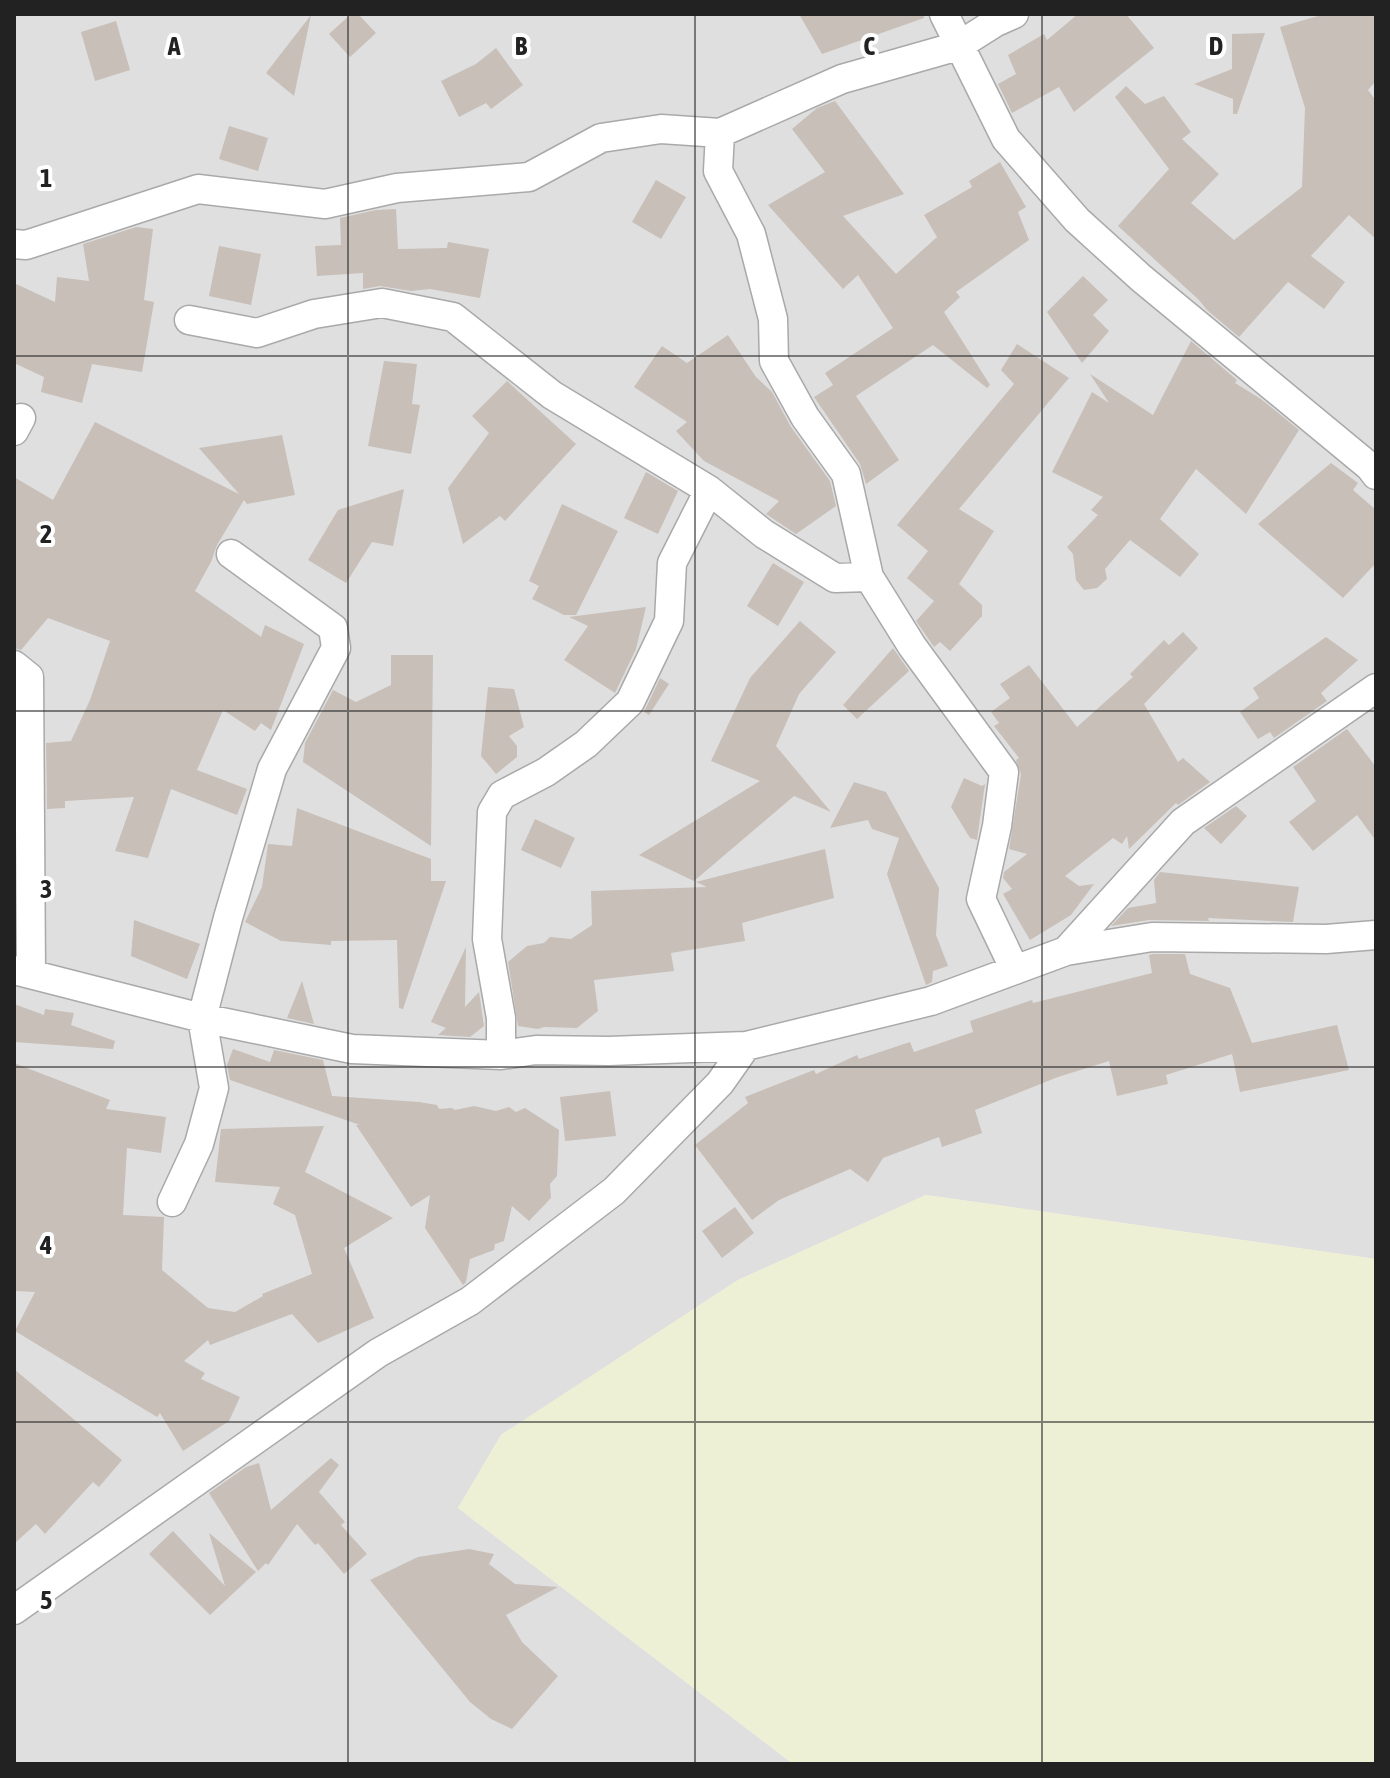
<svg xmlns="http://www.w3.org/2000/svg" width="1390" height="1778" viewBox="0 0 1390 1778" font-family="'Asap Condensed',sans-serif">
<style>
.residential{fill:#e0dfdf}
.farmland{fill:#eef0d5}
.building{fill:#c7bfb8}
.lines{fill:none;stroke-linecap:round;stroke-linejoin:round}
.street-casing{stroke:#a9a9a9;stroke-width:31}
.street{stroke:#fff;stroke-width:28}
.grid{fill:none;stroke:#222;stroke-width:2;stroke-opacity:0.55}
.grid-label{font-size:26px;text-anchor:middle;font-weight:bold;fill:#222;stroke:#fff;stroke-width:8;stroke-linejoin:round;paint-order:stroke}
</style>
<rect width="100%" height="100%" fill="#f2efe9"/>
<path class="residential" d="M 14,14 L 1376,14 L 1376,1259 L 926,1195 L 738,1280 L 501,1435 L 458,1508 L 793,1764 L 14,1764 Z"/>
<path class="farmland" d="M 926,1195 L 1376,1259 L 1376,1764 L 793,1764 L 458,1508 L 501,1435 L 738,1280 Z"/>
<path class="building" d="M 351,14 L 358,14 L 376,33 L 350,57 L 329,34 Z
M 799,14 L 924,14 L 924,18 L 822,54 Z
M 1078,14 L 1126,14 L 1154,48 L 1074,112 L 1059,87 L 1012,113 L 998,84 L 1016,74 L 1008,55 L 1044,34 L 1047,40 Z
M 1325,14 L 1376,14 L 1376,81 L 1368,90 L 1376,101 L 1376,239 L 1349,215 L 1311,256 L 1345,282 L 1324,309 L 1288,282 L 1239,337 L 1207,310 L 1199,300 L 1118,226 L 1169,169 L 1115,97 L 1126,86 L 1145,104 L 1164,96 L 1191,132 L 1182,139 L 1219,174 L 1191,203 L 1234,240 L 1302,187 L 1305,108 L 1280,27 Z
M 311,15 L 294,96 L 266,73 Z
M 116,21 L 130,70 L 95,81 L 81,32 Z
M 1265,33 L 1237,114 L 1233,114 L 1233,99 L 1194,84 L 1232,69 L 1232,34 Z
M 496,48 L 523,85 L 491,109 L 486,103 L 459,117 L 441,81 L 476,64 Z
M 835,101 L 904,194 L 843,216 L 896,274 L 937,237 L 924,215 L 972,187 L 969,181 L 1000,162 L 1026,207 L 1018,212 L 1029,240 L 956,292 L 960,297 L 944,312 L 990,385 L 987,388 L 933,345 L 856,396 L 899,460 L 866,484 L 860,464 L 814,397 L 833,385 L 825,373 L 893,328 L 858,275 L 843,289 L 768,205 L 825,172 L 792,129 L 817,108 Z
M 229,126 L 268,138 L 258,171 L 219,159 Z
M 656,180 L 686,197 L 661,239 L 632,222 Z
M 396,209 L 398,249 L 447,248 L 448,242 L 489,249 L 480,298 L 430,289 L 411,291 L 380,286 L 363,289 L 363,273 L 317,276 L 315,246 L 341,245 L 340,218 L 376,210 Z
M 136,227 L 153,229 L 144,300 L 154,302 L 142,372 L 92,364 L 82,403 L 41,392 L 44,377 L 14,363 L 14,283 L 55,302 L 57,277 L 89,281 L 83,244 Z
M 219,246 L 261,254 L 251,305 L 209,296 Z
M 1083,276 L 1108,300 L 1093,315 L 1109,331 L 1082,363 L 1047,312 Z
M 728,335 L 756,377 L 772,392 L 791,427 L 830,481 L 836,506 L 796,534 L 766,514 L 779,501 L 704,461 L 676,431 L 687,422 L 634,387 L 662,346 L 687,363 Z
M 1191,341 L 1237,380 L 1235,383 L 1261,399 L 1299,430 L 1246,514 L 1196,469 L 1160,519 L 1199,554 L 1180,577 L 1130,540 L 1105,569 L 1107,579 L 1097,588 L 1084,590 L 1076,580 L 1073,554 L 1067,547 L 1098,515 L 1091,510 L 1103,497 L 1052,472 L 1092,392 L 1109,403 L 1090,374 L 1153,415 Z
M 1017,344 L 1069,378 L 959,509 L 994,531 L 959,584 L 982,605 L 982,616 L 950,651 L 940,642 L 934,647 L 916,621 L 934,601 L 907,578 L 928,551 L 897,525 L 1014,384 L 1001,370 Z
M 384,361 L 417,364 L 412,404 L 420,405 L 411,454 L 368,446 Z
M 507,381 L 576,444 L 505,521 L 500,516 L 463,544 L 448,488 L 489,433 L 472,416 Z
M 95,422 L 239,494 L 199,448 L 282,435 L 295,495 L 247,504 L 244,500 L 217,545 L 211,562 L 195,591 L 261,637 L 265,625 L 304,644 L 271,730 L 261,723 L 255,731 L 223,710 L 197,770 L 247,789 L 237,815 L 171,789 L 148,858 L 115,851 L 134,797 L 65,801 L 65,808 L 47,809 L 46,743 L 71,741 L 90,700 L 110,641 L 48,618 L 21,650 L 14,648 L 14,477 L 53,500 Z
M 1331,463 L 1358,483 L 1353,490 L 1376,510 L 1376,563 L 1343,598 L 1258,524 Z
M 646,472 L 678,491 L 658,534 L 624,518 Z
M 404,489 L 393,546 L 372,542 L 346,583 L 308,560 L 338,510 Z
M 562,504 L 618,531 L 576,615 L 564,615 L 532,599 L 539,586 L 529,581 Z
M 773,563 L 804,582 L 778,626 L 747,606 Z
M 646,607 L 636,649 L 615,693 L 564,660 L 588,626 L 569,617 Z
M 800,621 L 836,652 L 799,694 L 776,746 L 831,812 L 794,796 L 694,881 L 639,855 L 760,781 L 711,761 L 750,678 Z
M 1183,632 L 1198,648 L 1144,704 L 1178,762 L 1183,758 L 1210,782 L 1178,805 L 1176,803 L 1129,849 L 1127,836 L 1122,844 L 1113,838 L 1065,876 L 1079,886 L 1094,884 L 1071,915 L 1030,940 L 1003,894 L 1012,889 L 1003,878 L 1004,872 L 1027,854 L 1009,849 L 1021,774 L 1016,760 L 1019,758 L 994,726 L 999,723 L 991,712 L 1010,698 L 1000,684 L 1029,665 L 1077,727 L 1133,677 L 1130,674 L 1164,640 L 1169,645 Z
M 1326,637 L 1358,660 L 1321,693 L 1327,701 L 1274,738 L 1270,732 L 1258,739 L 1240,712 L 1259,698 L 1253,688 Z
M 893,648 L 909,671 L 857,719 L 843,705 Z
M 391,655 L 433,655 L 431,846 L 303,762 L 305,743 L 333,690 L 356,702 L 391,685 Z
M 660,678 L 669,684 L 649,715 L 644,712 Z
M 488,687 L 514,689 L 524,727 L 509,736 L 517,746 L 517,757 L 496,774 L 481,756 Z
M 1347,729 L 1376,767 L 1376,841 L 1357,815 L 1313,851 L 1289,822 L 1316,801 L 1293,767 Z
M 964,778 L 982,786 L 985,784 L 977,840 L 970,838 L 951,807 Z
M 854,782 L 886,792 L 939,888 L 936,935 L 948,966 L 933,971 L 932,982 L 926,985 L 887,874 L 899,838 L 872,829 L 868,820 L 830,828 Z
M 1236,806 L 1247,816 L 1221,844 L 1204,828 Z
M 297,808 L 431,859 L 431,881 L 446,881 L 403,1009 L 399,1008 L 397,940 L 331,941 L 331,945 L 281,941 L 245,922 L 262,887 L 268,844 L 292,846 Z
M 535,819 L 575,838 L 561,868 L 521,850 Z
M 825,849 L 834,898 L 742,923 L 745,941 L 671,953 L 674,971 L 594,980 L 598,1011 L 577,1028 L 544,1027 L 538,1029 L 518,1026 L 508,962 L 527,946 L 544,943 L 550,937 L 571,939 L 592,925 L 591,891 L 707,887 L 696,882 Z
M 1160,872 L 1299,887 L 1293,922 L 1208,918 L 1209,921 L 1149,920 L 1111,926 L 1128,908 L 1156,903 L 1154,880 Z
M 134,920 L 200,944 L 187,979 L 131,956 Z
M 466,947 L 465,1007 L 479,992 L 484,1026 L 470,1037 L 438,1035 L 446,1028 L 431,1022 Z
M 1153,954 L 1185,954 L 1190,974 L 1230,988 L 1252,1043 L 1337,1025 L 1349,1070 L 1240,1092 L 1232,1054 L 1166,1075 L 1168,1084 L 1117,1096 L 1109,1061 L 1058,1077 L 975,1110 L 982,1133 L 942,1147 L 939,1137 L 883,1158 L 868,1182 L 850,1169 L 779,1200 L 752,1220 L 695,1145 L 748,1103 L 745,1097 L 814,1070 L 816,1074 L 857,1055 L 859,1059 L 910,1042 L 914,1052 L 973,1032 L 970,1021 L 1032,1000 L 1033,1003 L 1152,973 L 1149,955 Z
M 302,981 L 314,1024 L 287,1018 Z
M 14,1004 L 44,1015 L 45,1009 L 74,1013 L 71,1025 L 115,1041 L 113,1049 L 14,1042 Z
M 233,1049 L 270,1062 L 274,1050 L 323,1060 L 332,1096 L 419,1102 L 437,1105 L 439,1109 L 452,1108 L 455,1110 L 474,1106 L 496,1111 L 509,1107 L 516,1112 L 525,1108 L 559,1130 L 557,1176 L 550,1184 L 551,1198 L 529,1221 L 512,1206 L 504,1241 L 495,1244 L 494,1250 L 470,1259 L 466,1282 L 463,1285 L 425,1228 L 430,1195 L 411,1207 L 356,1125 L 360,1125 L 230,1080 L 227,1065 Z
M 14,1063 L 110,1100 L 106,1109 L 166,1117 L 161,1153 L 127,1148 L 123,1215 L 164,1217 L 162,1270 L 208,1308 L 235,1312 L 263,1296 L 262,1294 L 312,1274 L 295,1215 L 273,1204 L 280,1187 L 215,1182 L 221,1129 L 324,1126 L 305,1172 L 393,1218 L 344,1248 L 374,1318 L 318,1343 L 292,1314 L 210,1345 L 208,1340 L 184,1361 L 205,1373 L 201,1379 L 240,1397 L 229,1421 L 183,1451 L 160,1413 L 157,1417 L 15,1331 L 35,1292 L 14,1291 Z
M 610,1091 L 616,1136 L 565,1141 L 560,1097 Z
M 735,1207 L 754,1233 L 722,1258 L 702,1231 Z
M 14,1369 L 122,1460 L 99,1487 L 93,1482 L 45,1534 L 36,1524 L 14,1544 Z
M 331,1458 L 339,1465 L 319,1492 L 345,1522 L 341,1525 L 367,1554 L 344,1574 L 318,1543 L 315,1545 L 297,1524 L 268,1565 L 266,1563 L 258,1571 L 209,1493 L 246,1467 L 259,1463 L 271,1510 Z
M 173,1531 L 225,1586 L 209,1533 L 256,1572 L 210,1615 L 149,1554 Z
M 469,1549 L 494,1554 L 489,1564 L 515,1584 L 558,1587 L 506,1615 L 522,1642 L 558,1676 L 512,1729 L 491,1719 L 470,1702 L 370,1580 L 418,1557 Z"/>
<g class="lines">
<g class="street-casing">
<path id="street" d="M 944,14 L 1006,139 L 1077,220 L 1141,278 L 1370,467 L 1376,475
M 720,133 L 718,171 L 751,234 L 773,319 L 774,361 L 805,417 L 846,474 L 869,577
M 14,244 L 26,245 L 198,189 L 325,204 L 397,188 L 529,177 L 601,138 L 661,129 L 720,133 L 842,79 L 958,46 L 996,22 L 1014,14
M 189,320 L 257,333 L 314,314 L 382,303 L 453,317 L 552,395 L 709,490 L 764,534 L 835,578 L 869,577 L 912,646 L 1004,772 L 997,826 L 981,899 L 1015,970
M 14,431 L 21,418
M 14,665 L 29,677 L 31,973
M 1066,951 L 1152,937 L 1326,939 L 1376,935
M 14,970 L 202,1018 L 352,1049 L 501,1055 L 536,1050 L 609,1051 L 746,1046 L 931,1001 L 1066,951 L 1183,822 L 1376,688
M 501,1055 L 501,1018 L 487,939 L 492,812 L 502,795 L 546,772 L 586,744 L 630,702 L 669,621 L 672,563 L 709,490
M 172,1202 L 199,1144 L 214,1088 L 202,1018 L 228,918 L 272,769 L 336,648 L 333,628 L 231,554
M 14,1610 L 378,1353 L 470,1301 L 614,1191 L 720,1083 L 746,1046"/>
</g>
<use href="#street" class="street"/>
</g>
<path class="grid" d="M 348,14 L 348,1764M 695,14 L 695,1764M 1042,14 L 1042,1764M 14,356 L 1376,356M 14,711 L 1376,711M 14,1067 L 1376,1067M 14,1422 L 1376,1422"/>
<g class="grid-label">
<text x="174" y="55">A</text>
<text x="521" y="55">B</text>
<text x="869" y="55">C</text>
<text x="1216" y="55">D</text>
<text x="46" y="187">1</text>
<text x="46" y="543">2</text>
<text x="46" y="898">3</text>
<text x="46" y="1254">4</text>
<text x="46" y="1609">5</text>
</g>
<rect width="1390" height="1778" fill="none" stroke="#222222" stroke-width="32"/>
</svg>
